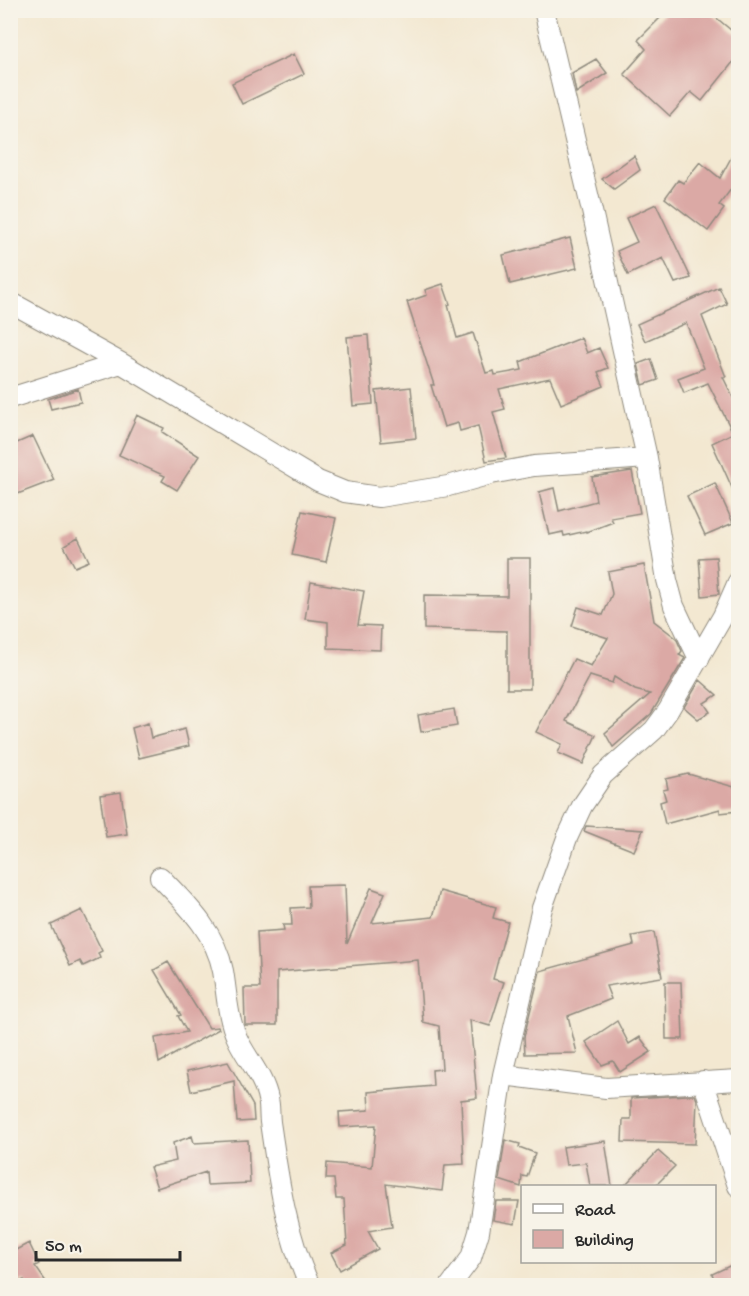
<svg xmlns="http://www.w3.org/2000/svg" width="749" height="1296" viewBox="0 0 749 1296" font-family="'Gochi Hand',sans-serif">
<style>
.building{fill:#dba9a5}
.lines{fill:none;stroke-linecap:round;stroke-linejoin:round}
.minor-casing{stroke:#8f8a7e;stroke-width:22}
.minor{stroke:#fff;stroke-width:20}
</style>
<rect width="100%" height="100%" fill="#f7f3e8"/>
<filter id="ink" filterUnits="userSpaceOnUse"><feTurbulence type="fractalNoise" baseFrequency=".0167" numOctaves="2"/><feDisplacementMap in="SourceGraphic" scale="12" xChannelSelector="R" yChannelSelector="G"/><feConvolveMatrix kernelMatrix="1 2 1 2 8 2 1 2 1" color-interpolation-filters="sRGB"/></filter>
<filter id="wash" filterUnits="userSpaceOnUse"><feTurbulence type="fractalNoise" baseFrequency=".008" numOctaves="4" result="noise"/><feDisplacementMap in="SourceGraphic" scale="24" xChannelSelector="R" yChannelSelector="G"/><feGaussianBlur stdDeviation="1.35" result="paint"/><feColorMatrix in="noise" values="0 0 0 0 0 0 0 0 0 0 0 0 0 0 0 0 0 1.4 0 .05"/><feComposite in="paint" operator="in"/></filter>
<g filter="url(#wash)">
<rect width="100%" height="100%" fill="#f3e8d1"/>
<g id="blocks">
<path class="building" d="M 668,10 L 707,10 L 738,36 L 738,56 L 702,101 L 691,92 L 670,116 L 624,74 L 646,49 L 638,40 Z
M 294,54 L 304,74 L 242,104 L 232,83 Z
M 596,59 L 607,73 L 576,93 L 572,73 Z
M 738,145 L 738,180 L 719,205 L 724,209 L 708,231 L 665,198 L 678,180 L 683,183 L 700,162 L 720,178 Z
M 634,156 L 640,170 L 614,189 L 602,179 Z
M 656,204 L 691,278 L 675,283 L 663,258 L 628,275 L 617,251 L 637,242 L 626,218 Z
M 570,238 L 577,268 L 510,284 L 503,255 Z
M 443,284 L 450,304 L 448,305 L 457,338 L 473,333 L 486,373 L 494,371 L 495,375 L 522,370 L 520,362 L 581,338 L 587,353 L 599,348 L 608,368 L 598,372 L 604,386 L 561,404 L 550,378 L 499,389 L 505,409 L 493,412 L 506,458 L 486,461 L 478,426 L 460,431 L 458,423 L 444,427 L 431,385 L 434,385 L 407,302 L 427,295 L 425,290 Z
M 719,287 L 727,304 L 702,316 L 726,377 L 723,377 L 738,408 L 738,501 L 712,443 L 733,433 L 708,383 L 684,393 L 678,378 L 704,368 L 686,323 L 645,341 L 637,324 Z
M 368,335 L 373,404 L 353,406 L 347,337 Z
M 651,359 L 658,380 L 643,385 L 638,364 Z
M 411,387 L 416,438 L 381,442 L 376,391 Z
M 78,389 L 81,402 L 51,409 L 48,399 Z
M 137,415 L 164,428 L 162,432 L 199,456 L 177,490 L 162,481 L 165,476 L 119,455 Z
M 33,436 L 54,480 L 10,497 L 10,446 Z
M 632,471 L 640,513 L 611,518 L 613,522 L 587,532 L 586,531 L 564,536 L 563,532 L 549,535 L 539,492 L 554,488 L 559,511 L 596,501 L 592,477 Z
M 715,483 L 733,523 L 705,535 L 687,496 Z
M 302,511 L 336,518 L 326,562 L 292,555 Z
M 78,538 L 89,561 L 75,567 L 64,546 Z
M 716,557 L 719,594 L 702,596 L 699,558 Z
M 507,558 L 530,558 L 530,689 L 507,689 L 507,631 L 424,629 L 424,595 L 507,596 Z
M 644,565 L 654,621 L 676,638 L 682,651 L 679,655 L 685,658 L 651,714 L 613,747 L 605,733 L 650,694 L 635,690 L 614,677 L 612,683 L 590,676 L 566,721 L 596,735 L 583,764 L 558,753 L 562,744 L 536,732 L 574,659 L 591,666 L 608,638 L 572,626 L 578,607 L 603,615 L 612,594 L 608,572 Z
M 311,582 L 364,591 L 358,625 L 381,626 L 380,650 L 328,648 L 328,622 L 305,619 Z
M 700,680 L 717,695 L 704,703 L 710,712 L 698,719 L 684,707 Z
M 454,709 L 457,726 L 421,732 L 418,715 Z
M 148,723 L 151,738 L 185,729 L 189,746 L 139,758 L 132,728 Z
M 688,774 L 738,788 L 738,811 L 720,813 L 720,809 L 665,824 L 660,802 L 666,800 L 663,790 L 668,789 L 666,779 Z
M 121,792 L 127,834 L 106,837 L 100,795 Z
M 586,826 L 643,830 L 634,851 L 584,831 Z
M 345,885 L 347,944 L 371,888 L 385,893 L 372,923 L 433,917 L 440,891 L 496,907 L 493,918 L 508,922 L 493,979 L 504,982 L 490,1026 L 470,1020 L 477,1098 L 461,1100 L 464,1164 L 445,1165 L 442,1191 L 386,1184 L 392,1227 L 368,1231 L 378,1249 L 340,1270 L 331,1253 L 347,1245 L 344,1199 L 336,1199 L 334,1179 L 326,1179 L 327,1163 L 372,1167 L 376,1125 L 340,1127 L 339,1112 L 369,1110 L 368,1092 L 433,1086 L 432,1070 L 442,1069 L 439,1026 L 423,1022 L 418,960 L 277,972 L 277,1025 L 245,1025 L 244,988 L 260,988 L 257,932 L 284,930 L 283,925 L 292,925 L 291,908 L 309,907 L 308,886 Z
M 82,910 L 102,951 L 98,953 L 100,958 L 83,966 L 80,961 L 70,966 L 51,925 Z
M 654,932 L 662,977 L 606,986 L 611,999 L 568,1016 L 577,1053 L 525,1054 L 524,1037 L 540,971 L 634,945 L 632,936 Z
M 168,962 L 209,1028 L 218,1027 L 219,1029 L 159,1063 L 155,1038 L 187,1032 L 178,1016 L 181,1015 L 154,970 Z
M 665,982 L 681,982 L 683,1039 L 666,1039 Z
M 617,1021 L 629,1044 L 640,1037 L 651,1052 L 620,1072 L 613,1061 L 602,1065 L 586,1042 Z
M 228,1062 L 253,1106 L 254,1121 L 237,1122 L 234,1081 L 191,1091 L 187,1071 Z
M 687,1095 L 695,1095 L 697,1100 L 695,1144 L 622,1142 L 623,1119 L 631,1119 L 631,1098 Z
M 192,1136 L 194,1143 L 248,1140 L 250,1183 L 207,1185 L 206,1172 L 157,1188 L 150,1167 L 176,1161 L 173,1143 Z
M 505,1140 L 520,1144 L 519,1147 L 535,1153 L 527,1177 L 522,1176 L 521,1187 L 499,1180 Z
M 605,1141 L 612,1186 L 590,1186 L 586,1163 L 566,1165 L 563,1147 Z
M 658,1151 L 675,1166 L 655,1186 L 624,1186 Z
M 496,1201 L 519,1201 L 515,1224 L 493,1220 Z
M 29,1243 L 39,1264 L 35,1266 L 49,1286 L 28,1286 L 24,1280 L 10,1286 L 10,1253 Z
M 738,1262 L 738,1286 L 718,1286 L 712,1274 Z"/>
</g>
</g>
<g filter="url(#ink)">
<use href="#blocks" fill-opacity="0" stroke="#8f8a7e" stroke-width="1.5"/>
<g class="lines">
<g class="minor-casing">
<path id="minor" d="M 544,10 L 592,211 L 647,458 L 667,580 L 674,606 L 699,659
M 10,302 L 121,363 L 318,481 L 345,492 L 379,497 L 448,486 L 491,474 L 534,466 L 647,458
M 10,398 L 121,363
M 160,877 C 187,905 215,931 223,971 C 227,994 227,1016 237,1038 C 246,1058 264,1077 268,1099 C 270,1106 269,1114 270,1122 C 278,1177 286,1235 310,1286
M 503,1075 L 606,1088 L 738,1080
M 703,1081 L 738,1186
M 450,1286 L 471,1258 L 479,1232 L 503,1075 L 542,908 L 567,838 L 582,806 L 603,775 L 654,730 L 668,711 L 723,616 L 738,582"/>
</g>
<use href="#minor" class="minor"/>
</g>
</g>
<rect width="749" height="1296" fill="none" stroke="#f7f3e8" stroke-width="36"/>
<rect x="521" y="1185" width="195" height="78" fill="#f7f3e8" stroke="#a5a39c" stroke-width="1.5"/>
<rect x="533" y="1204" width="30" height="9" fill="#ffffff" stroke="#a5a39c" stroke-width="1.5"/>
<text x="575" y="1215" font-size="18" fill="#2b2b2b">Road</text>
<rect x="533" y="1230" width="30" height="18" fill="#dba9a5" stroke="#a5a39c" stroke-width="1.5"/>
<text x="575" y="1245" font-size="18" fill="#2b2b2b">Building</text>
<path d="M36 1251v9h144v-9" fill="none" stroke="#2b2b2b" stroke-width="3"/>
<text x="45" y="1251" font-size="18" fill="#2b2b2b" stroke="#f7f3e8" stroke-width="4.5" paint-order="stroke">50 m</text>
</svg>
